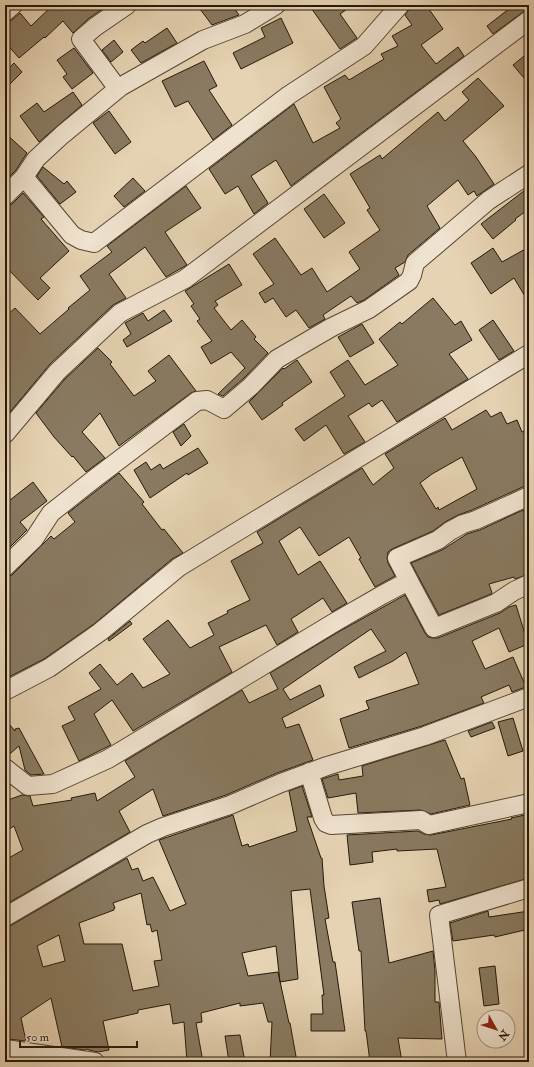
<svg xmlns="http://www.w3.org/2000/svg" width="534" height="1067" viewBox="0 0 534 1067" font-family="'IM FELL Double Pica',serif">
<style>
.building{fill:#897a61;stroke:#241909;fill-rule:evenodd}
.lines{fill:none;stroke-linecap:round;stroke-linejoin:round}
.minor-casing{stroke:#544834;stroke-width:20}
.minor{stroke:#efe2ce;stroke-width:18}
</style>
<rect width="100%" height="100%" fill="#e6d3b3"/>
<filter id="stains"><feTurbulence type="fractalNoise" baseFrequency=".005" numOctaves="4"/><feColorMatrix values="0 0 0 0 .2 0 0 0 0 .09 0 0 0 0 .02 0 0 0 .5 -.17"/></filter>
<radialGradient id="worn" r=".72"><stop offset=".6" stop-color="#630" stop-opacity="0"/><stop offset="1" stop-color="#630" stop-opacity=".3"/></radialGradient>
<path class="building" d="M 53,5 L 108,5 L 88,19 L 73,33 L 63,21 L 45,38 L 44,37 L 19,58 L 5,42 L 5,22 L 12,20 L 20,13 L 31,26 Z
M 197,5 L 232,5 L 239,15 L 212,25 Z
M 309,5 L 353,5 L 340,14 L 357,38 L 340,49 Z
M 414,5 L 426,5 L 443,29 L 421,45 L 436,64 L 458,47 L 464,56 L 291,186 L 276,160 L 251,176 L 268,203 L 254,214 L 238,186 L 225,194 L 209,169 L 294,104 L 313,143 L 340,128 L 336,123 L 341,119 L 324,87 L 345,75 L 349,80 L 384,59 L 381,54 L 398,46 L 392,36 L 412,25 L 405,15 L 410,8 Z
M 514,5 L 529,5 L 529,10 L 523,12 L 493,34 L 487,26 Z
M 281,18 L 293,43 L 241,69 L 233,53 L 265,37 L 261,28 Z
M 167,28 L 177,43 L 141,63 L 131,50 L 143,41 L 145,43 Z
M 114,40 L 123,52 L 111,62 L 102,50 Z
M 74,48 L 93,73 L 72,89 L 63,77 L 67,74 L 57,60 Z
M 529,52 L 529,84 L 513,65 Z
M 204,61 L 217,86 L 209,90 L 232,125 L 213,140 L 188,101 L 175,107 L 162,81 Z
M 14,63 L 22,72 L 5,89 L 5,72 Z
M 478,78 L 504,106 L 463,141 L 476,157 L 494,184 L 477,196 L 474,191 L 468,195 L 458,180 L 427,206 L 440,228 L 408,255 L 405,262 L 395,268 L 399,275 L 364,300 L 357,303 L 351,296 L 323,315 L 325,319 L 309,328 L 296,310 L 286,317 L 273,298 L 265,303 L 259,293 L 274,284 L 253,254 L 275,238 L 301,275 L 312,268 L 327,292 L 360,269 L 349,252 L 380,230 L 367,210 L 370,208 L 350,174 L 380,155 L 382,159 L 438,112 L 445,121 L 469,100 L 462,92 Z
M 73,92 L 82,105 L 39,142 L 20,116 L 37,103 L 44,112 Z
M 109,111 L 131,142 L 115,154 L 93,123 Z
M 5,133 L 27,153 L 16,170 L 5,181 Z
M 43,167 L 64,184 L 67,181 L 76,192 L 60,204 L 37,176 Z
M 133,178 L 145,191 L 124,207 L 114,196 Z
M 186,186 L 201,208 L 165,232 L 187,265 L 166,277 L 145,247 L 109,274 L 126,298 L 113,305 L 50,364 L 5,418 L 5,317 L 15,308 L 40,334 L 69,309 L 68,308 L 90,290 L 80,276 L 112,252 L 107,246 Z
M 529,187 L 529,209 L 515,219 L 516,220 L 493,239 L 481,224 Z
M 23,193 L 44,217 L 41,219 L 69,251 L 40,278 L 50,288 L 38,300 L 5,266 L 5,206 L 12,204 Z
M 324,194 L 345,223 L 324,238 L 304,209 Z
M 529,247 L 529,303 L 514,278 L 491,294 L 471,263 L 493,248 L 502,262 Z
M 229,264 L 242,285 L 215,301 L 218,305 L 214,308 L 231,330 L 242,320 L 256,337 L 254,339 L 268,353 L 244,378 L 223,396 L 218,394 L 245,368 L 231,352 L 211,364 L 201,347 L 212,341 L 197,321 L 200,319 L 191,306 L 194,304 L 185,291 Z
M 433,298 L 455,325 L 461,321 L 472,340 L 449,354 L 468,379 L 397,422 L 382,400 L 372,407 L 369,403 L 348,416 L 365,442 L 344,454 L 326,425 L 304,441 L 295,429 L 345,396 L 330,372 L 348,360 L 365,385 L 398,365 L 379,339 L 400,322 L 402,324 Z
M 164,310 L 172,321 L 127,347 L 123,340 L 131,334 L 125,323 L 143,313 L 148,321 Z
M 493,320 L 514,351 L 499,360 L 479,330 Z
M 362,324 L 374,343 L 350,357 L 338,337 Z
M 98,348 L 112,362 L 110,364 L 134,396 L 156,381 L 148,371 L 169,355 L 196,391 L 191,393 L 119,446 L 100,413 L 82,432 L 105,458 L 86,472 L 73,456 L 72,457 L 54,437 L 36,413 L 65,379 Z
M 297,360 L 312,382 L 282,403 L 283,405 L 262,420 L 249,402 L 283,368 L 284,369 Z
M 486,410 L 491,417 L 501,412 L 507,424 L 517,420 L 522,432 L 529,429 L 529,486 L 525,486 L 472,510 L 458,515 L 445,522 L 433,531 L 392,549 L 388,552 L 387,558 L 388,563 L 395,576 L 375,587 L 359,559 L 361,558 L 349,537 L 319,556 L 300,527 L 279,541 L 298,575 L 320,561 L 347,603 L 332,612 L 323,598 L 291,619 L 298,632 L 277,645 L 266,625 L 219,647 L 232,672 L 133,731 L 112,700 L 94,714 L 111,745 L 79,761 L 62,726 L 75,720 L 68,707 L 101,689 L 89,673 L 100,664 L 117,685 L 132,673 L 143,688 L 170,674 L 143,639 L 168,620 L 190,648 L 214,635 L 208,623 L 228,613 L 227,611 L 250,600 L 231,561 L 263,543 L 257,532 L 362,468 L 373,485 L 394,468 L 385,454 L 445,418 L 452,430 ZM 462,457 L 477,489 L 439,510 L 438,507 L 436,509 L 420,483 L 432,474 Z
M 184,424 L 191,436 L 181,446 L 173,432 Z
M 198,448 L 208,463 L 188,475 L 187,473 L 150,498 L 134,470 L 146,462 L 151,470 L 160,464 L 163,469 Z
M 119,473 L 144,502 L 142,504 L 162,530 L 164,529 L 183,553 L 172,559 L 94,624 L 44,659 L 5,679 L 5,577 L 12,575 L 51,536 L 54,539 L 75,522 L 68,513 Z
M 33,482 L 47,501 L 20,522 L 27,530 L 5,552 L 5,504 Z
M 523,510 L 529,524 L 529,531 L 525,533 L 529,548 L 529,574 L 515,579 L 514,577 L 489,584 L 492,593 L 491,594 L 439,615 L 411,563 L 442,550 L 467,534 L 480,530 Z
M 405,595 L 425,633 L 428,637 L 433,638 L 438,638 L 500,613 L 509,607 L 516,605 L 528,644 L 509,652 L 499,628 L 472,641 L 485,669 L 513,657 L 526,687 L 512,692 L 509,685 L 481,697 L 484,703 L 422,726 L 349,748 L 340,719 L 369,709 L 366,701 L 419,684 L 406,652 L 393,661 L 359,678 L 354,667 L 386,651 L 371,629 L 283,689 L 290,700 L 320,685 L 324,696 L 282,718 L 286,728 L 299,724 L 313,760 L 277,773 L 226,795 L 163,816 L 153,789 L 119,811 L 130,832 L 5,905 L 5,860 L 23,850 L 14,826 L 5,832 L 5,801 L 22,795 L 30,796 L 33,806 L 72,800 L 71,798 L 95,793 L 97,801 L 135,777 L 125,761 L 242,690 L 249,703 L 278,689 L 270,673 L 340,631 Z
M 130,621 L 132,624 L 109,641 L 108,639 Z
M 513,718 L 523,751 L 508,756 L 498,722 Z
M 5,719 L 15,731 L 15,729 L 19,728 L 44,774 L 31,775 L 25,770 L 19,746 L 5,758 Z
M 492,722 L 495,728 L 471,737 L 468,731 Z
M 445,740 L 461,779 L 464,778 L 470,805 L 431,814 L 420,810 L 358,813 L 356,793 L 328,798 L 322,779 L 338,774 L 339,780 L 363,776 L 362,766 Z
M 302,786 L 312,817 L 307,817 L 321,858 L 322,858 L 324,886 L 329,918 L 325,919 L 333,962 L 335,962 L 345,1031 L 311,1031 L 311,1014 L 323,1014 L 322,995 L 324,995 L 310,889 L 291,891 L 298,979 L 280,982 L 276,946 L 242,953 L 248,976 L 278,972 L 289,1023 L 290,1023 L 297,1062 L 270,1062 L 272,1022 L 268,1022 L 263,1003 L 240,1006 L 240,1003 L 201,1013 L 202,1022 L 196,1023 L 203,1062 L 187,1062 L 184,1022 L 173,1024 L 170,1004 L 138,1010 L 138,1013 L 103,1021 L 109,1050 L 98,1052 L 89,1050 L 88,1049 L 85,1050 L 62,1047 L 51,998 L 21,1018 L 26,1041 L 8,1039 L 5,1025 L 5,927 L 10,926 L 127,858 L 132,870 L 138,868 L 143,881 L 153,877 L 170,911 L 186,904 L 159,840 L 233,815 L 242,846 L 248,844 L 249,847 L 297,831 L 289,791 ZM 141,893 L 147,925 L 150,924 L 152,932 L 157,930 L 162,960 L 154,961 L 159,986 L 133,991 L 122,944 L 84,944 L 79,923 L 114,910 L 114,908 L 115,908 L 113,903 ZM 59,935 L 65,961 L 43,967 L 37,946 Z
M 525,815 L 529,831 L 529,878 L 440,904 L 439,900 L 429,902 L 427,890 L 446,887 L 437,849 L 397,851 L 397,849 L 372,852 L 373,862 L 350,865 L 347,835 L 418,831 L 424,834 L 431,835 L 512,819 L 511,818 Z
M 380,898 L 389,963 L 433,951 L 435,971 L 435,1002 L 439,1002 L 442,1039 L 398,1038 L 402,1062 L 370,1062 L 366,1031 L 365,1031 L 361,951 L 359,951 L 352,902 Z
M 488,911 L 489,917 L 529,911 L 529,929 L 495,937 L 494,935 L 453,941 L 450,923 Z
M 495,966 L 499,1004 L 484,1006 L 479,968 Z
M 240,1035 L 245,1062 L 229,1062 L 225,1036 Z"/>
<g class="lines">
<g class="minor-casing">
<path id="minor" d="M 5,12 L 13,5
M 118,89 L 81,39 L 95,27 L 127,5
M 24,177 L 72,235 L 81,240 L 94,243 L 289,95 L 364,46 L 400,5
M 5,196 L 24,177 L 36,159 L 62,135 L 120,87 L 203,40 L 245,24 L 276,5
M 5,434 L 57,372 L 120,313 L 185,279 L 529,20
M 5,567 L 34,539 L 51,513 L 94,479 L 197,401 L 207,400 L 224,409 L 251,386 L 277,359 L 332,327 L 369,309 L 409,281 L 412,275 L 415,263 L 489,200 L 529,174
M 410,583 L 434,628 L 496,603 L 514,591 L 529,584
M 5,691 L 49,668 L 100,632 L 179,567 L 529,354
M 5,768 L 28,786 L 53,784 L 108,759 L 335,622 L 382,595 L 401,585 L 410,583 L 397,558 L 438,540 L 450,531 L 463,524 L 476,520 L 529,496
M 309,772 L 323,818 L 326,823 L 331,825 L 421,820 L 429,825 L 529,803
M 5,917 L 147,834 L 163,827 L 230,805 L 281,783 L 327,766 L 425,736 L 529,697
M 5,1049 L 95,1062
M 457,1062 L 439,915 L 529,888"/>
</g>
<use href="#minor" class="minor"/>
</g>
<rect width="534" height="1067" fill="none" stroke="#e6d3b3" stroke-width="20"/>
<rect x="6" y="6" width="522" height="1055" fill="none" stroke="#241909" stroke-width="2"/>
<rect x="10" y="10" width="514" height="1047" fill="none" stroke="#241909"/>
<g transform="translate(496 1029) rotate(129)"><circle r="19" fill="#efe2ce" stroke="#9e927f"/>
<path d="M0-3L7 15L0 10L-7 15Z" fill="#8f2418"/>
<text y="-6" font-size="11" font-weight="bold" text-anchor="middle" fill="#241909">N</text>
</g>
<path d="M20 1041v6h117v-6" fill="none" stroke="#241909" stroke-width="2"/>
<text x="26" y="1041" font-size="12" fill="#241909" stroke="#efe2ce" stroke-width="3" paint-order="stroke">50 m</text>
<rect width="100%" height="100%" filter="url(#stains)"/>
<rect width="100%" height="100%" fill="url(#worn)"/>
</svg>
